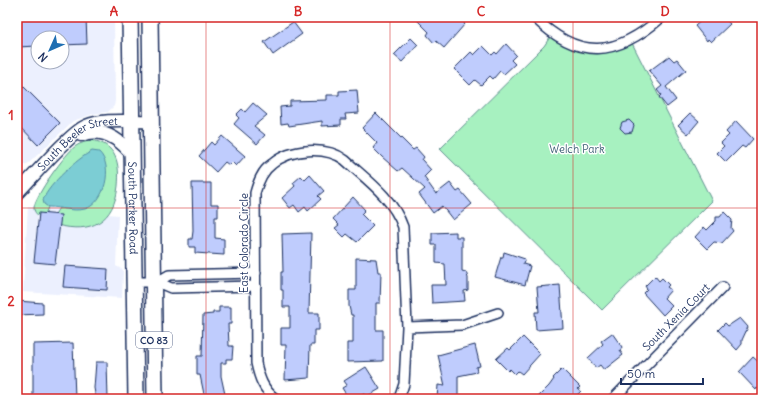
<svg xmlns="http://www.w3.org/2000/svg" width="779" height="416" viewBox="0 0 779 416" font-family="Delius,sans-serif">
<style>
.built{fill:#ecf0fe;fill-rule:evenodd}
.green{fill:#a7f1c0;stroke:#61908f}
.water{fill:#7ccdd4;stroke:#558ea5}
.building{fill:#bfccfd;stroke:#1b2f5e}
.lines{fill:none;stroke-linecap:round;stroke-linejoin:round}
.minor-casing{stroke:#1b2f5e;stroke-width:12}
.tertiary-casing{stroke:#1b2f5e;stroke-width:15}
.primary-casing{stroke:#1b2f5e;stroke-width:18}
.minor{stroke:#fff;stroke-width:9}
.tertiary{stroke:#fff;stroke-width:12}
.primary{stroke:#fff;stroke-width:15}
.grid{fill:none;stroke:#d62828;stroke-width:1;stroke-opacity:0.55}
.labels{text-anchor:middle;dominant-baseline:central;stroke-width:3;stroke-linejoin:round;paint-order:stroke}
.shield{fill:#fff;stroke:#5f6d8e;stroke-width:1}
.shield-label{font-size:10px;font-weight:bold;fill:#1b2f5e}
.street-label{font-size:11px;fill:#1b2f5e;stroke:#fff}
.park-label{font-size:11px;fill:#3e6076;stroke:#fff}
.neatline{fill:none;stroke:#d62828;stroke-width:1.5}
.grid-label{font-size:13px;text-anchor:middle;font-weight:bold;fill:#d62828}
</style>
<rect width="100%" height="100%" fill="#fff"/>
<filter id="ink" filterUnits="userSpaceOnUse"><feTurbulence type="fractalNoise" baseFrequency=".025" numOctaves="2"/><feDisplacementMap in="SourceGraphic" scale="8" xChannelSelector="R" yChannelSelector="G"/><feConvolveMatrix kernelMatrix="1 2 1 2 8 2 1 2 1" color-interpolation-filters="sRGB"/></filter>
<g filter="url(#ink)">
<path class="built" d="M 17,17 L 114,17 L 115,101 L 114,106 L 108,112 L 93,114 L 73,121 L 29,163 L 17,168 ZM 38,38 L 62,38 L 62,62 L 38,62 Z
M 28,206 L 118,215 L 116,266 L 123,270 L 122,298 L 23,292 Z"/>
<path class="green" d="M 552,34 L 580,47 L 631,41 L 712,201 L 602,310 L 440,149 L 544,46 Z
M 91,140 C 117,144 120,164 118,186 C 114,222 91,234 57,225 C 54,217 54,214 60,207 L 52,197 L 44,217 L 41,218 C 38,215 34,213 34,208 C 34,197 66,152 76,146 C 80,143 86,142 91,140 Z"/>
<path class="water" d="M 92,151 L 99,152 C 114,166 105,203 85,209 C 73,212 60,207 48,207 L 44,204 L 43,200 C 49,184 77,159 92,151 Z"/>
<path class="building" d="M 17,17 L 86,17 L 87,44 L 62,45 L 62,38 L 38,38 L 38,46 L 17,47 Z
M 414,17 L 458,17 L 465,24 L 444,48 L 436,41 L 434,43 L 427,35 L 429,32 Z
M 705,17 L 724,17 L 730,24 L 711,42 L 708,39 L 707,41 L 695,26 Z
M 293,22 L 302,34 L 273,55 L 264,42 Z
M 411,38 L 418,45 L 402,62 L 394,55 Z
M 506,44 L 516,55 L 511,60 L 515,64 L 504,74 L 500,71 L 493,79 L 490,76 L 481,85 L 475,80 L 470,85 L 454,69 L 471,52 L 474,55 L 483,46 L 492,55 L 495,52 L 497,54 Z
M 669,56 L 674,61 L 677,59 L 686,70 L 666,87 L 676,100 L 667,107 L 659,97 L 661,95 L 657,90 L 662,86 L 649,71 Z
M 17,80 L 60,123 L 38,145 L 17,123 Z
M 357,90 L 359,113 L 345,114 L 346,119 L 341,119 L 341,125 L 322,126 L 322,121 L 289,126 L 288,123 L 281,124 L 280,107 L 290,106 L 290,101 L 327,100 L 327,95 L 339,95 L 339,91 Z
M 253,103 L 267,115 L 254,126 L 265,135 L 257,144 L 234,124 L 239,118 L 236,115 L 242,109 L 245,112 Z
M 376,113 L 413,150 L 416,148 L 424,157 L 422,160 L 431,170 L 424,177 L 436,194 L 450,183 L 457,192 L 460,190 L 472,204 L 453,220 L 442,206 L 433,213 L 419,194 L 425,189 L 402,168 L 398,171 L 382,157 L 373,148 L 377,143 L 362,128 Z
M 690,113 L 699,121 L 688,134 L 678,125 Z
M 629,120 L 634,125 L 632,132 L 625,133 L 620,128 L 622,122 Z
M 736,121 L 753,139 L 745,148 L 742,146 L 726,162 L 717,153 L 724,146 L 721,143 L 729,135 L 726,132 Z
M 222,136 L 245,156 L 236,166 L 232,162 L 229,165 L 225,162 L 216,172 L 199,156 L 211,142 L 214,145 Z
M 310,175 L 324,191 L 318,196 L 321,199 L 308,211 L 305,207 L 299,212 L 294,205 L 290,208 L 282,198 L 295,186 L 293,183 L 301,176 L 305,180 Z
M 192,183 L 211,183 L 211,204 L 218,204 L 218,217 L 215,217 L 215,238 L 224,239 L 224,255 L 195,253 L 195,247 L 189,247 L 189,239 L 192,239 L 193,231 Z
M 353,197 L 365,210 L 361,214 L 373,226 L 357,242 L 347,234 L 344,237 L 335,228 L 339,225 L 333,219 Z
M 724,212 L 732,220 L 731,228 L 733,231 L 722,243 L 714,242 L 707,249 L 695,237 L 704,227 L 707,230 L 716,221 L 716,217 L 720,217 Z
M 39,213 L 61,215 L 55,264 L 34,262 Z
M 456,232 L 456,237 L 462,237 L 462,271 L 466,272 L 468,278 L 468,290 L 464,291 L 465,301 L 432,303 L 431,285 L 446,285 L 445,264 L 436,263 L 436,245 L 432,245 L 432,233 Z
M 311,233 L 309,313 L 319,313 L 319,330 L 314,330 L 314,345 L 310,345 L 309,378 L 285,380 L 286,345 L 281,345 L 281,328 L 290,328 L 290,307 L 283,307 L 283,290 L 281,290 L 281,272 L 283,272 L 282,234 Z
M 504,252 L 525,259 L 523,264 L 530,266 L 525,285 L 495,277 L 501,257 L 503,257 Z
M 356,258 L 376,259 L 378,272 L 381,272 L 380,303 L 376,303 L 376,330 L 383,330 L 383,361 L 347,362 L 347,343 L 353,343 L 353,315 L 351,315 L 349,306 L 349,290 L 356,290 Z
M 65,266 L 108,269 L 107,290 L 63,287 Z
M 655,276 L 659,281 L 662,278 L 669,285 L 667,287 L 671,290 L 664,298 L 672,306 L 663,315 L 643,293 L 647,289 L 645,286 Z
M 560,285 L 563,328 L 536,330 L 535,312 L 539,312 L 537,287 Z
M 17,301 L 43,303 L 43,314 L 17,315 Z
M 219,307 L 231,307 L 231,324 L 228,324 L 229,346 L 233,346 L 232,359 L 226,359 L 226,363 L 221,363 L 221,376 L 226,399 L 205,399 L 200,375 L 197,375 L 197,356 L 202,356 L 203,315 L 213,314 L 213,312 L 219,312 Z
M 740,318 L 748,327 L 742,340 L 742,344 L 737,350 L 718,330 L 725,323 L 728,326 Z
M 612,333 L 622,347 L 620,351 L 623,355 L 604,370 L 600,365 L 596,368 L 588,358 L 603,344 L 601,341 Z
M 523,337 L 540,354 L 522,374 L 518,371 L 515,374 L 510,369 L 508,371 L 496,359 L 508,348 L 510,350 Z
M 73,343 L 75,398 L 33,399 L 33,344 Z
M 475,345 L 480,366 L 476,367 L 477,372 L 458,376 L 458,399 L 437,399 L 438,385 L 445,386 L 438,355 Z
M 753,357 L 762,365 L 762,392 L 757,388 L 756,390 L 739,372 Z
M 96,362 L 107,362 L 108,399 L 96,399 L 94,388 Z
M 366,367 L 380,389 L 366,397 L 364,394 L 355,399 L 349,399 L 342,388 L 347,385 L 344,381 Z
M 562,369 L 580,387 L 578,389 L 581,391 L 573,399 L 536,399 L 549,386 L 554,379 L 553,378 Z"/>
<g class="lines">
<g class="minor-casing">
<path id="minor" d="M 534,17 C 579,61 616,57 662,17
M 134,282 L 157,282 L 171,288 L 256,286
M 157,282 L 169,275 L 256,273
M 407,327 L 462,325 L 498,313
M 276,399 C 263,390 259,377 256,363 L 255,193 C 258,182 262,171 272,164 C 291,148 326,146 345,160 C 367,180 393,198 403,227 L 407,327 L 404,384 L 399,399
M 613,399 L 723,287"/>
</g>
<g class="tertiary-casing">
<g id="tertiary">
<path d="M 81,135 C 103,127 120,139 133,156"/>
<path id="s1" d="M 17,193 C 31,179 70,133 86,126 C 106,118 130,122 151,121"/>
</g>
</g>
<g class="primary-casing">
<g id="primary">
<path id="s2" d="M 130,17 L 136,399"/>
<path d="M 150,17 L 155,399"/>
</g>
</g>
<use href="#minor" class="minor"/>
<use href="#tertiary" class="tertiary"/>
<use href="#primary" class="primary"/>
</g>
</g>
<path class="grid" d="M 206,17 L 206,399M 390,17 L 390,399M 573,17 L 573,399M 17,208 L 762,208"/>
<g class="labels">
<rect class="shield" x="136" y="332" width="36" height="16" rx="3"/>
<g class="shield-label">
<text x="154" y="340">CO 83</text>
</g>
<g class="street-label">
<text stroke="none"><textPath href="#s1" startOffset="81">South Beeler Street</textPath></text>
<text stroke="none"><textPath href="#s2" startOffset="191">South Parker Road</textPath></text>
<text transform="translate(244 243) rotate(-90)">East Colorado Circle</text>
<text transform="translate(676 317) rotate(-45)">South Xenia Court</text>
</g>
<g class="park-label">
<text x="577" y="149">Welch Park</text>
</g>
</g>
<rect width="779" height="416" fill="none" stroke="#fff" stroke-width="44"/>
<g transform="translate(50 50) rotate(225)"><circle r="19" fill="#ffffff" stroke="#a4acbf"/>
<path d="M0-3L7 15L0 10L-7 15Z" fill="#1f6fb2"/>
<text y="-6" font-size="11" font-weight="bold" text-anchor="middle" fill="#1b2f5e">N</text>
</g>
<path d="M621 378v6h82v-6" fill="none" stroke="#1b2f5e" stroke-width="2"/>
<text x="627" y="378" font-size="12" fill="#1b2f5e" stroke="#ffffff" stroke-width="3" paint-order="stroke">50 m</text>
<rect x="22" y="22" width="735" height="372" class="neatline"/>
<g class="grid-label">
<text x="114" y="16">A</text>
<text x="298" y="16">B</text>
<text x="481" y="16">C</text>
<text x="665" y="16">D</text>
<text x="11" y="120">1</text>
<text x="11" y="306">2</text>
</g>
</svg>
